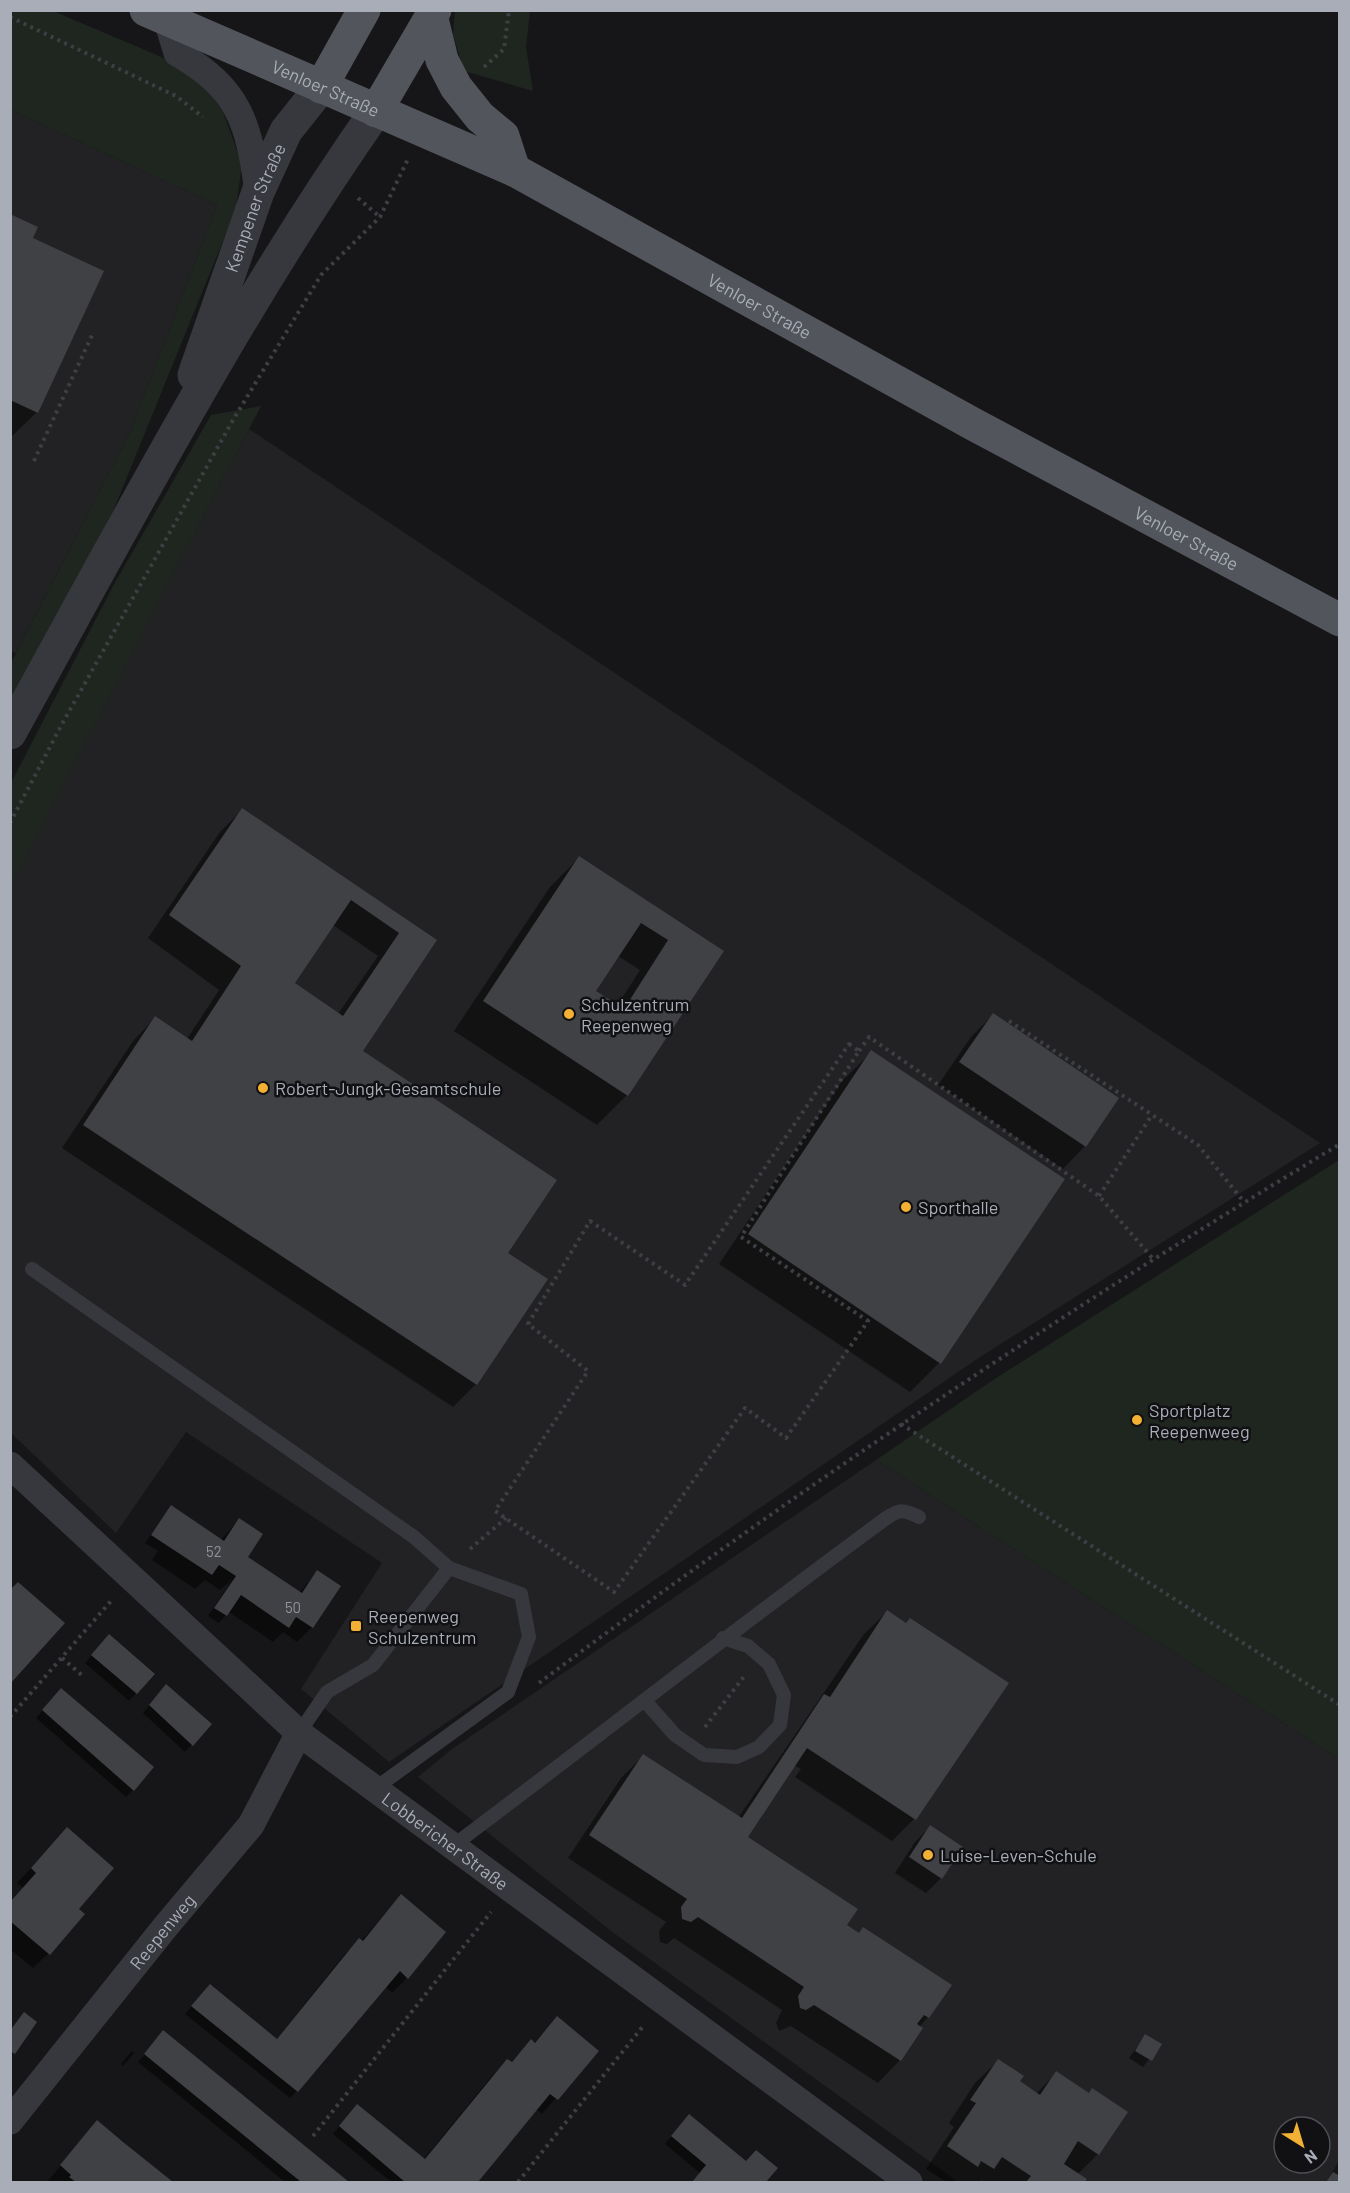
<svg xmlns="http://www.w3.org/2000/svg" width="1350" height="2193" viewBox="0 0 1350 2193" font-family="Barlow,sans-serif">
<style>
.built{fill:#222225;fill-rule:evenodd}
.green{fill:#1e261f}
.shadow{fill:#0007;fill-rule:evenodd}
.building{fill:#404145;fill-rule:evenodd}
.lines{fill:none;stroke-linecap:round;stroke-linejoin:round}
.path{stroke:#3d3f44;stroke-width:4;stroke-dasharray:3 4.5;stroke-linecap:butt}
.service{stroke:#37383d;stroke-width:14}
.minor{stroke:#37383d;stroke-width:27}
.tertiary{stroke:#37383d;stroke-width:33}
.primary{stroke:#53555c;stroke-width:33}
.poi-dot{fill:#f2b134;stroke:#111113;stroke-width:2}
.labels{text-anchor:middle;dominant-baseline:central;stroke-width:5;stroke-linejoin:round;paint-order:stroke}
.number-label{font-size:15px;fill:#8e929b}
.street-label{font-size:18px;fill:#a8adb8;stroke:#111113}
.poi-label{font-size:18px;fill:#a8adb8;stroke:#111113;text-anchor:start}
</style>
<rect width="100%" height="100%" fill="#161618"/>
<path class="built" d="M 11,110 L 217,205 L 131,430 L 16,653 L 11,651 Z
M 249,429 L 1320,1143 L 980,1357 L 389,1762 L 301,1689 L 382,1563 L 186,1432 L 116,1533 L 11,1433 L 10,885 Z
M 876,1460 L 1339,1759 L 1339,2161 L 1326,2182 L 958,2182 L 615,1934 L 418,1777 L 452,1749 ZM 1284,2127 L 1320,2127 L 1320,2163 L 1284,2163 Z"/>
<path class="green" d="M 11,11 L 53,11 L 171,61 L 205,85 L 223,112 L 242,164 L 236,209 L 114,509 L 11,707 L 11,663 L 131,430 L 217,205 L 11,110 Z
M 455,11 L 530,11 L 526,47 L 533,91 L 464,71 L 453,35 Z
M 261,406 L 249,429 L 11,885 L 11,783 L 113,586 L 211,415 Z
M 1339,1160 L 1339,1759 L 876,1460 L 993,1380 Z"/>
<path class="shadow" d="M 10,216 L 30,238 L 37,412 L 10,438 Z
M 242,810 L 435,941 L 360,1051 L 506,1253 L 546,1279 L 476,1384 L 453,1407 L 62,1148 L 133,1041 L 155,1018 L 187,1039 L 219,990 L 148,938 L 220,832 ZM 333,925 L 378,956 L 338,1014 L 293,983 Z
M 579,858 L 722,952 L 627,1095 L 597,1125 L 454,1031 L 550,887 ZM 618,956 L 640,970 L 617,1006 L 594,991 Z
M 993,1015 L 1117,1098 L 1085,1146 L 1063,1169 L 938,1085 L 971,1037 Z
M 872,1052 L 939,1363 L 910,1392 L 719,1264 L 842,1081 Z
M 171,1507 L 220,1541 L 239,1520 L 246,1558 L 299,1593 L 317,1572 L 312,1627 L 297,1642 L 283,1632 L 273,1642 L 229,1612 L 219,1623 L 208,1616 L 232,1580 L 220,1590 L 205,1580 L 195,1589 L 152,1560 L 158,1551 L 145,1543 Z
M 887,1612 L 914,1819 L 892,1841 L 795,1777 L 801,1769 L 794,1765 L 742,1843 L 845,1926 L 928,2017 L 919,2027 L 921,2028 L 900,2060 L 878,2083 L 791,2026 L 779,2031 L 776,2023 L 782,2010 L 674,1938 L 667,1944 L 660,1942 L 659,1931 L 666,1922 L 568,1858 L 621,1778 L 644,1755 L 738,1818 L 864,1634 Z
M 102,1643 L 153,1674 L 129,1701 L 85,1663 Z
M 159,1693 L 210,1724 L 185,1752 L 143,1713 Z
M 54,1697 L 133,1790 L 126,1797 L 36,1718 Z
M 930,1827 L 941,1878 L 926,1893 L 895,1873 L 915,1842 Z
M 67,1829 L 77,1909 L 48,1954 L 33,1968 L 10,1949 L 10,1902 L 23,1888 L 17,1883 Z
M 401,1896 L 407,1978 L 392,1993 L 385,1986 L 317,2070 L 290,2098 L 185,2014 L 203,1993 L 276,2040 L 344,1955 L 359,1940 L 361,1941 Z
M 557,2018 L 596,2051 L 542,2114 L 536,2109 L 476,2182 L 391,2182 L 333,2134 L 350,2113 L 423,2160 L 492,2076 L 507,2061 L 510,2063 L 531,2041 L 533,2044 Z
M 163,2032 L 347,2182 L 285,2182 L 138,2062 Z
M 1145,2036 L 1160,2045 L 1143,2067 L 1129,2058 Z
M 132,2051 L 134,2053 L 130,2058 L 123,2066 L 121,2064 Z
M 998,2061 L 1018,2082 L 1036,2094 L 1056,2073 L 1098,2154 L 1077,2175 L 1085,2180 L 1083,2182 L 985,2182 L 981,2180 L 979,2182 L 946,2182 L 926,2169 L 954,2127 L 949,2123 L 975,2083 Z
M 97,2122 L 171,2182 L 47,2182 Z
M 682,2123 L 745,2163 L 775,2168 L 764,2182 L 693,2182 L 700,2173 L 665,2144 Z"/>
<path class="building" d="M 10,214 L 38,227 L 33,238 L 104,271 L 38,413 L 10,400 Z
M 242,808 L 437,940 L 363,1051 L 557,1180 L 508,1253 L 548,1279 L 477,1385 L 83,1125 L 155,1016 L 192,1041 L 241,966 L 169,915 ZM 351,900 L 399,933 L 343,1016 L 295,983 Z
M 579,856 L 724,951 L 628,1096 L 483,1001 ZM 641,923 L 668,940 L 624,1009 L 596,991 Z
M 993,1013 L 1119,1098 L 1086,1147 L 959,1062 Z
M 871,1050 L 1065,1179 L 941,1364 L 748,1234 Z
M 171,1505 L 224,1541 L 239,1518 L 263,1534 L 248,1557 L 302,1593 L 317,1570 L 341,1586 L 313,1628 L 296,1617 L 289,1628 L 241,1595 L 227,1616 L 214,1608 L 236,1576 L 219,1565 L 212,1575 L 151,1535 Z
M 18,1582 L 65,1623 L 10,1684 L 10,1590 Z
M 887,1610 L 906,1623 L 910,1618 L 1009,1683 L 916,1820 L 807,1748 L 748,1837 L 858,1909 L 847,1925 L 859,1933 L 863,1927 L 952,1985 L 929,2018 L 924,2015 L 917,2024 L 923,2028 L 901,2061 L 814,2005 L 806,2010 L 800,2008 L 798,1996 L 804,1987 L 698,1917 L 691,1922 L 682,1919 L 681,1907 L 687,1899 L 589,1835 L 643,1754 L 742,1818 L 824,1694 L 830,1697 Z
M 109,1634 L 155,1674 L 137,1694 L 91,1655 Z
M 166,1684 L 212,1724 L 193,1746 L 149,1705 Z
M 61,1688 L 154,1767 L 134,1791 L 42,1710 Z
M 930,1825 L 963,1847 L 942,1879 L 909,1857 Z
M 67,1827 L 114,1868 L 79,1909 L 85,1914 L 50,1955 L 10,1921 L 10,1902 L 36,1873 L 31,1868 Z
M 401,1894 L 446,1932 L 408,1979 L 400,1971 L 298,2092 L 191,2006 L 210,1984 L 277,2039 L 359,1938 L 363,1941 Z
M 24,2012 L 37,2022 L 15,2054 L 10,2051 L 10,2027 L 12,2028 Z
M 557,2016 L 599,2051 L 558,2100 L 550,2094 L 478,2182 L 405,2182 L 339,2126 L 357,2104 L 425,2159 L 507,2059 L 512,2062 L 531,2039 L 535,2043 Z
M 163,2030 L 233,2087 L 349,2182 L 301,2182 L 155,2063 L 144,2054 Z
M 1145,2034 L 1162,2044 L 1152,2061 L 1135,2051 Z
M 998,2059 L 1024,2076 L 1020,2081 L 1040,2095 L 1056,2071 L 1089,2093 L 1092,2088 L 1128,2112 L 1099,2155 L 1078,2141 L 1064,2164 L 1087,2179 L 1085,2182 L 1026,2182 L 1031,2176 L 1002,2157 L 994,2169 L 981,2161 L 978,2167 L 947,2146 L 976,2103 L 970,2100 Z
M 689,2114 L 746,2161 L 756,2150 L 778,2168 L 766,2182 L 692,2182 L 706,2165 L 671,2136 Z
M 97,2120 L 123,2142 L 173,2182 L 76,2182 L 69,2177 L 71,2175 L 60,2165 Z
M 1333,2172 L 1340,2176 L 1340,2182 L 1326,2182 Z"/>
<g class="lines">
<path class="path" d="M 10,17 L 176,96 L 203,117
M 484,67 L 504,49 L 509,10
M 358,198 L 380,217
M 34,461 L 93,333
M 10,823 L 62,724 L 233,420 L 321,275 L 380,217 L 408,159
M 1009,1021 L 1198,1145 L 1244,1202
M 849,1044 L 859,1051 L 741,1237 L 868,1321 L 786,1438 L 745,1408 L 614,1592 L 495,1511 L 588,1371 L 528,1324 L 590,1221 L 685,1285 Z
M 859,1051 L 869,1037 L 1099,1196 L 1153,1259
M 1099,1196 L 1152,1115
M 901,1424 L 1340,1705
M 470,1549 L 506,1518
M 62,1658 L 84,1677
M 539,1683 C 796,1490 1064,1311 1340,1144
M 10,1717 L 111,1601
M 705,1727 L 746,1674
M 313,2136 L 491,1912
M 518,2182 L 644,2025"/>
<path class="service" d="M 32,1269 L 414,1537 L 449,1568 L 521,1594 L 529,1637 L 508,1692 L 373,1790
M 645,1701 L 675,1735 L 704,1755 L 737,1757 L 759,1747 L 780,1725 L 784,1695 L 769,1664 L 748,1646 L 723,1638
M 299,1733 L 327,1692 L 373,1665 L 449,1568
M 454,1845 C 598,1737 739,1626 885,1519 C 899,1509 903,1509 919,1517"/>
<g class="minor">
<path d="M 167,20 L 177,53 C 240,89 249,124 258,192"/>
<path id="s1" d="M 10,1465 L 299,1733 L 909,2182"/>
<path id="s2" d="M 10,2121 L 166,1926 L 251,1825 L 299,1733"/>
</g>
<g class="tertiary">
<path id="s3" d="M 194,375 L 258,192 L 286,131 L 321,87"/>
<path d="M 10,733 C 126,523 238,308 376,111"/>
</g>
<g class="primary">
<path id="s4" d="M 146,10 L 514,170 L 973,424 L 1340,620"/>
<path d="M 432,19 L 442,60 L 456,87 L 480,117 L 503,136 L 514,170"/>
<path d="M 321,87 L 364,10"/>
<path d="M 376,111 L 435,10"/>
</g>
</g>
<g class="poi-dot">
<circle cx="569" cy="1014" r="6"/>
<circle cx="263" cy="1088" r="6"/>
<circle cx="906" cy="1207" r="6"/>
<circle cx="1137" cy="1420" r="6"/>
<rect x="350" y="1620" width="12" height="12" rx="3"/>
<circle cx="928" cy="1855" r="6"/>
</g>
<g class="labels">
<g class="number-label">
<text x="214" y="1551">52</text>
<text x="293" y="1607">50</text>
</g>
<g class="street-label">
<text stroke="none"><textPath href="#s4" startOffset="196">Venloer Straße</textPath></text>
<text stroke="none"><textPath href="#s3" startOffset="178">Kempener Straße</textPath></text>
<text stroke="none"><textPath href="#s4" startOffset="682">Venloer Straße</textPath></text>
<text stroke="none"><textPath href="#s4" startOffset="1168">Venloer Straße</textPath></text>
<text stroke="none"><textPath href="#s1" startOffset="576">Lobbericher Straße</textPath></text>
<text stroke="none"><textPath href="#s2" startOffset="243">Reepenweg</textPath></text>
</g>
<g class="poi-label">
<text x="581" y="1004">Schulzentrum<tspan x="581" dy="21">Reepenweg</tspan></text>
<text x="275" y="1088">Robert-Jungk-Gesamtschule</text>
<text x="918" y="1207">Sporthalle</text>
<text x="1149" y="1410">Sportplatz<tspan x="1149" dy="21">Reepenweeg</tspan></text>
<text x="368" y="1616">Reepenweg<tspan x="368" dy="21">Schulzentrum</tspan></text>
<text x="940" y="1855">Luise-Leven-Schule</text>
</g>
</g>
<rect width="1350" height="2193" fill="none" stroke="#a8adb8" stroke-width="24"/>
<g transform="translate(1302 2145) rotate(143)"><circle r="28" fill="#111113" stroke="#4d4f55" stroke-width="1.5"/>
<path d="M0-4.5L10 22L0 15L-10 22Z" fill="#f2b134"/>
<text y="-9" font-size="16" font-weight="bold" text-anchor="middle" fill="#a8adb8">N</text>
</g>
</svg>
